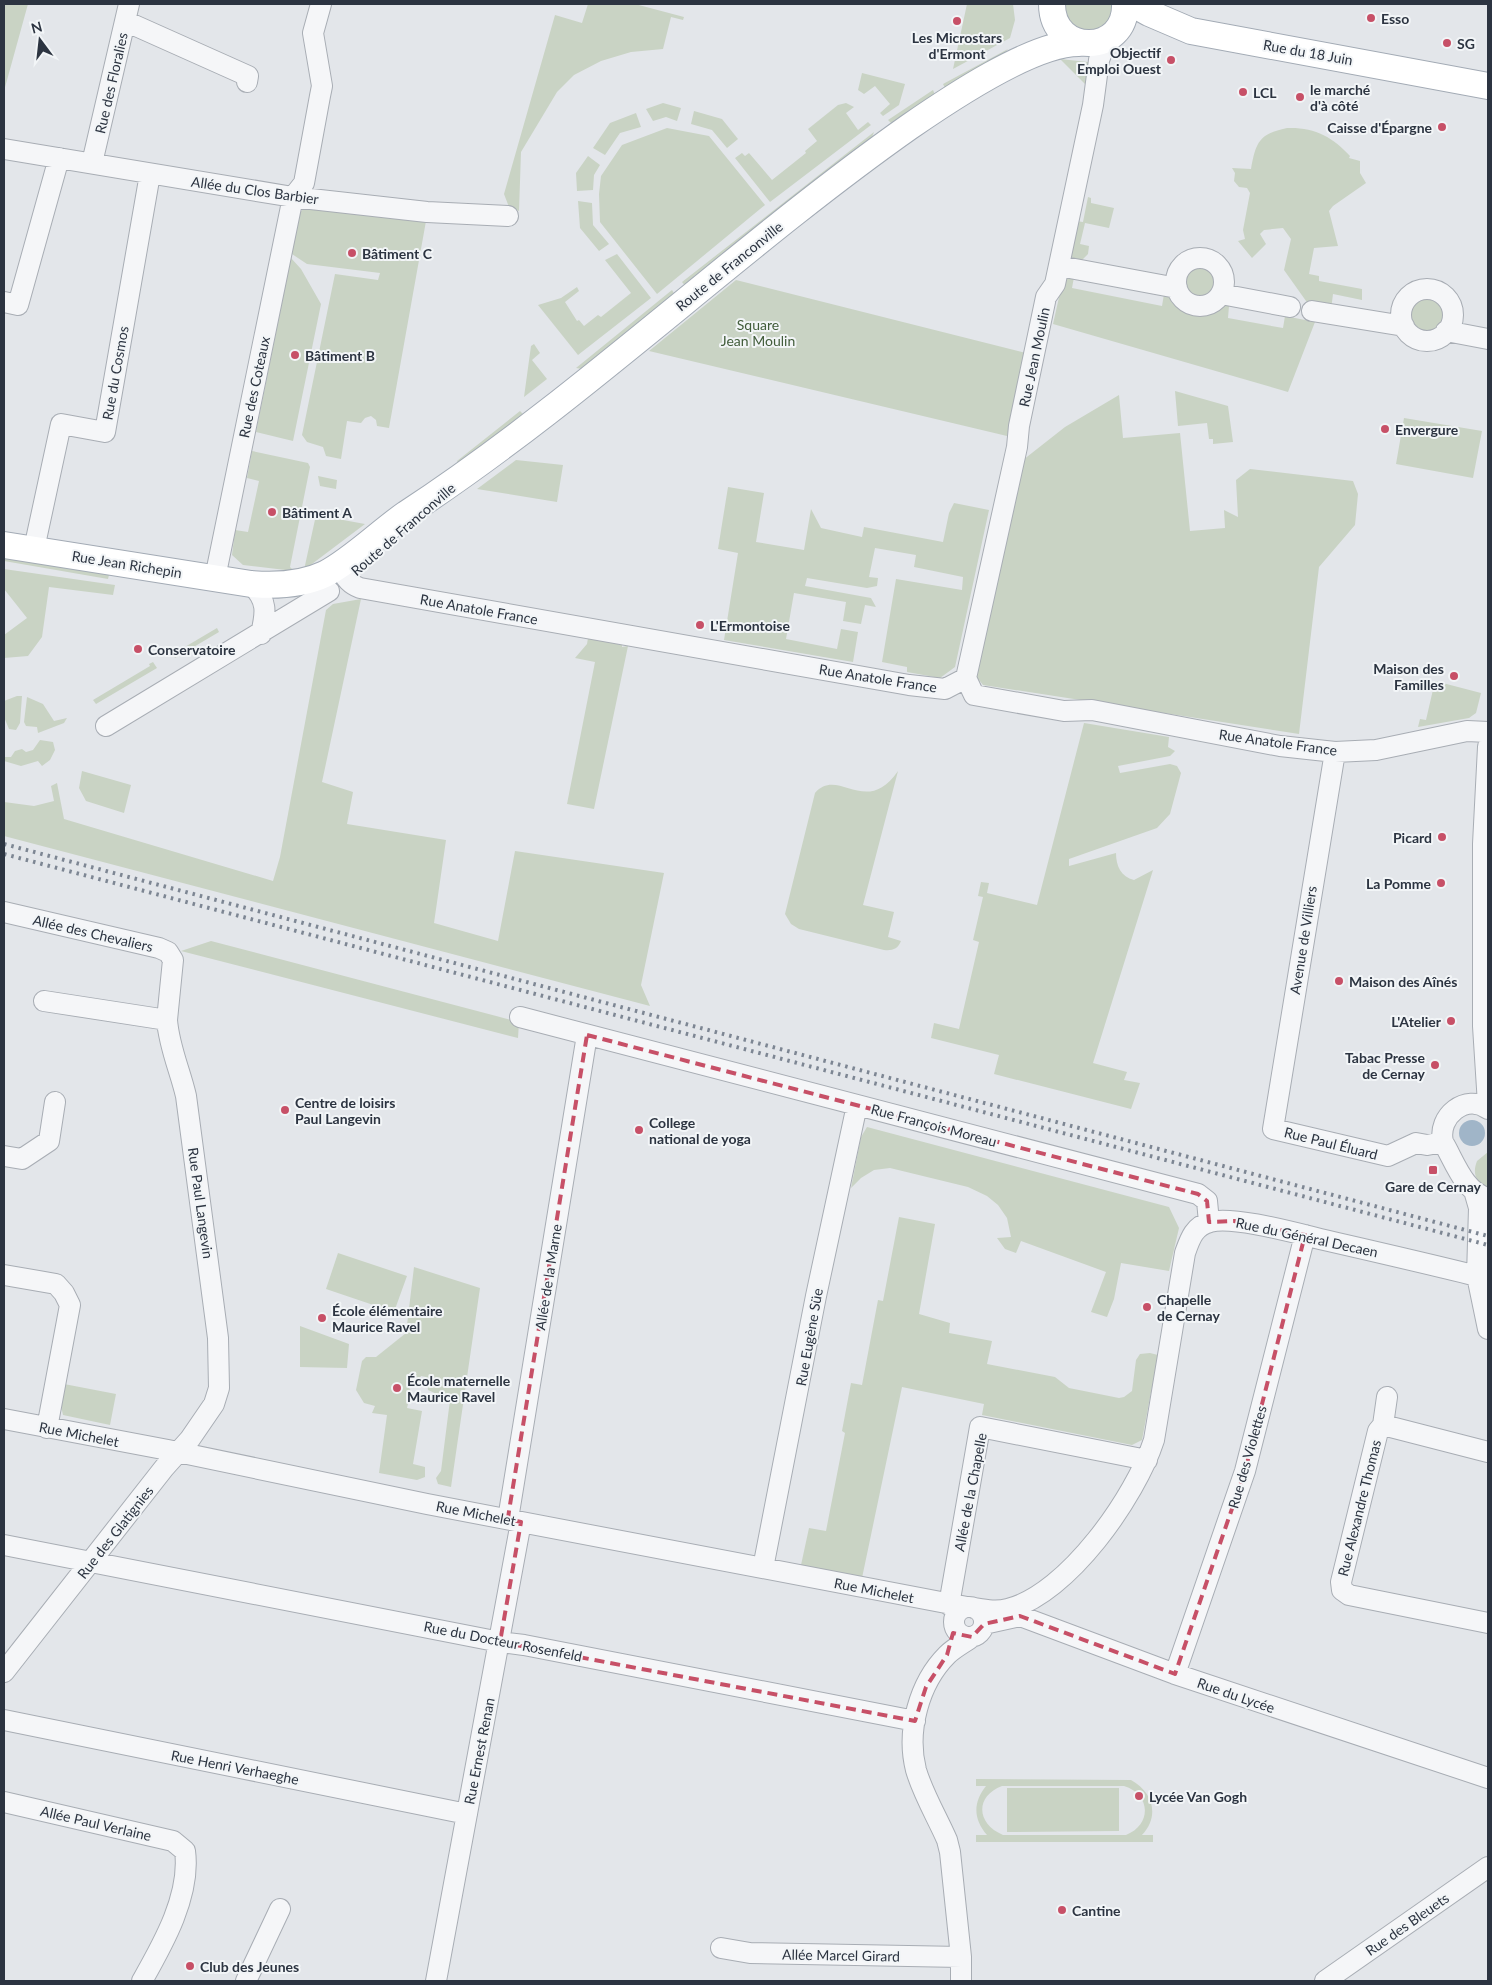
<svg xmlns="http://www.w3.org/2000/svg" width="1492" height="1985" viewBox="0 0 1492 1985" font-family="Lato,sans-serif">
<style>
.green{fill:#c9d3c4;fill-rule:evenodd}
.water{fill:#a0b5c8}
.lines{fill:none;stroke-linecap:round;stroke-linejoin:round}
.minor-casing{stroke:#a8adb4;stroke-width:22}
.major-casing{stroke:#a3abb5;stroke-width:28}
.minor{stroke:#f5f6f8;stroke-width:20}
.major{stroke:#fff;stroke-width:26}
.rail{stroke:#7d8693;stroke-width:4;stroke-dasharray:2.5 5;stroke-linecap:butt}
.marked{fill:none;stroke:#c75067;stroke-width:4;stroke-dasharray:10 6;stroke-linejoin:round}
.poi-dot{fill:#c75067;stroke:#f2f5f7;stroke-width:2}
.labels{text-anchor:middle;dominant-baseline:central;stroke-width:4;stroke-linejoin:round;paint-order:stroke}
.poi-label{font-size:14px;font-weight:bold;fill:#2c3441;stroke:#f2f5f7;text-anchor:start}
.street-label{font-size:14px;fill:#2c3441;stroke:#f2f5f7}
.park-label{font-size:14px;fill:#415c3a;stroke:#f2f5f7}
</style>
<rect width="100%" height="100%" fill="#e3e6ea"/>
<path class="green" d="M 4,4 L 28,4 L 4,91 Z
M 588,4 L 635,4 L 684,17 L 683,20 L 671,17 L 663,49 L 631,52 L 601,61 L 574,75 L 557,92 L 521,152 L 519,211 L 509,207 L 504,194 L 555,15 L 582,23 Z
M 967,4 L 1013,4 L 1015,20 L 1010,38 L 953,69 Z
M 1063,4 L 1113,4 L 1108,23 L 1094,32 L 1074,28 L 1063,10 Z
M 1008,49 L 1003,55 L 945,88 L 943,84 Z
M 1060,59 L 1088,62 L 1089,67 L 1085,84 Z
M 862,73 L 905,84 L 899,105 L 883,116 L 880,113 L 890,104 L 875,86 L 864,94 L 858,90 Z
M 933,90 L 935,95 L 892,124 L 888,120 Z
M 663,103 L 681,108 L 677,121 L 666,117 L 653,121 L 646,109 Z
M 846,103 L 854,107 L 846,113 L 858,130 L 868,122 L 871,125 L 770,202 L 735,158 L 742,153 L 745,156 L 749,153 L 772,180 L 806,153 L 805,151 L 817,141 L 808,129 L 838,105 Z
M 694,111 L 722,119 L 738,139 L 727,148 L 712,130 L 691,124 Z
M 636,113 L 641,127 L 620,133 L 605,155 L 593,148 L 610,123 Z
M 667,128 L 709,136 L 765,205 L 657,294 L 600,222 L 599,194 L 601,176 L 622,145 Z
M 1287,128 C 1314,127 1333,137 1350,156 L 1349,158 L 1360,161 L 1360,173 L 1366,183 L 1333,206 L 1329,211 L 1338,246 L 1314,248 L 1309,274 L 1319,276 L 1319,281 L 1362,289 L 1362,300 L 1333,294 L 1331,310 L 1311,308 L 1284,270 L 1291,239 L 1283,228 L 1264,230 L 1260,234 L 1266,244 L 1252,258 L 1238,241 L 1245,239 L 1243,230 L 1250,193 L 1247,188 L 1239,187 L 1234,181 L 1235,173 L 1232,168 L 1251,169 C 1256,142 1259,134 1287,128 Z
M 874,132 L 871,140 L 686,287 L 682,282 Z
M 588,156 L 600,165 L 594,175 L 593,190 L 577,191 L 576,173 Z
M 1088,197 L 1091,198 L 1091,203 L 1114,208 L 1109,228 L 1085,223 L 1080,244 L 1089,246 L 1088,254 L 1082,260 L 1070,257 L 1076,221 L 1083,222 Z
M 578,201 L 592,203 L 593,225 L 609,244 L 599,251 L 580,228 Z
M 306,207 L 426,221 L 389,428 L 377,426 L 376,420 L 371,416 L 365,418 L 361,423 L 347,421 L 341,459 L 326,456 L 323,447 L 307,442 L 302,435 L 335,274 L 378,280 L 380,273 L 307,264 L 292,254 L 300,212 Z
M 617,254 L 651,298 L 578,355 L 538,305 L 561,298 L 577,287 L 579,291 L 565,302 L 577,321 L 579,320 L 584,326 L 598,315 L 601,317 L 631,293 L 605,260 Z
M 291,258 L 301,269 L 321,304 L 293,441 L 256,432 Z
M1183 283a17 17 0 1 1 34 0a17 17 0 1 1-34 0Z
M 1064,275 L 1074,277 L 1072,288 L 1162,306 L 1164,294 L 1175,296 C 1186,311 1205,317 1220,304 L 1229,306 L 1228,318 L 1283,328 L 1285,316 L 1315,322 L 1288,392 L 1053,324 Z
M 736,280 L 1026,353 L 1007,436 L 649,351 Z
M 672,290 L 675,295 L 582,369 L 576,368 Z
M1407 314a20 20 0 1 1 40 0a20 20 0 1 1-40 0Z
M 534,344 L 540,353 L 532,360 L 547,379 L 524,397 L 531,346 Z
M 1175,391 L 1228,406 L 1233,442 L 1213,444 L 1213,439 L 1209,439 L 1207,423 L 1178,426 Z
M 1119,395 L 1123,438 L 1180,433 L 1190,531 L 1225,528 L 1224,510 L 1238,517 L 1236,480 L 1250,469 L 1353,481 L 1358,494 L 1355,525 L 1319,567 L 1299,734 L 983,685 L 975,675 L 1023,460 L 1065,427 Z
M 520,411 L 524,415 L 459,466 L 457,461 Z
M 1404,418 L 1482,431 L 1473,478 L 1396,464 Z
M 252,451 L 308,463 L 310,467 L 290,567 L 294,571 L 243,565 L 232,555 L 235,530 L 248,532 L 259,481 L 247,478 Z
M 516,460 L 563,465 L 557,502 L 477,489 Z
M 318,476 L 337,480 L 336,489 L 320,486 Z
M 728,487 L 764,493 L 756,542 L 804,550 L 811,509 L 821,528 L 862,537 L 864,527 L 943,542 L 949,513 L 954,503 L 989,510 L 955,667 L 940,678 L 907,672 L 907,667 L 882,662 L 896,579 L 962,590 L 963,577 L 914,567 L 916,555 L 875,548 L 869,577 L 878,578 L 877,586 L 867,588 L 807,578 L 805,586 L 871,598 L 876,607 L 865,605 L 861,624 L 843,621 L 846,602 L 794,593 L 786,639 L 837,649 L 841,629 L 858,632 L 853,662 L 724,640 L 738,553 L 718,549 Z
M 316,515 L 365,524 L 304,570 Z
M 4,554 L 110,571 L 108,579 L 4,561 Z
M 4,569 L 115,585 L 113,595 L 49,587 L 42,637 L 28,656 L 4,658 L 4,635 L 27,618 L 4,589 Z
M 361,599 L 322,782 L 353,792 L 347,824 L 446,840 L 434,923 L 498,941 L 515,851 L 664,873 L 641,985 L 650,1006 L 4,836 L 4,802 L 34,806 L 54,801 L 51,786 L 57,783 L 64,819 L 273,881 L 280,857 L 326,610 L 333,604 Z
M 217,628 L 219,632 L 175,658 L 173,654 Z
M 588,638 L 622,645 L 622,647 L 628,646 L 594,809 L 567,804 L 595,662 L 575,658 L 587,644 Z
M 153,662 L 157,668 L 96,704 L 93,700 L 150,666 L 149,664 Z
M 1435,681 L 1481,693 L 1476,713 L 1469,718 L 1418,727 L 1420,719 L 1426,720 Z
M 17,696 L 22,696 L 20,723 L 16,730 L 9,729 L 4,717 L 4,701 Z
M 27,697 L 43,704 L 54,721 L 67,718 L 64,723 L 38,733 L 37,727 L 26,726 L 24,722 Z
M 1084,723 L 1169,737 L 1168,747 L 1175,751 L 1170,756 L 1118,766 L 1120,773 L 1170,764 L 1177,766 L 1181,773 L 1170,814 L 1157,828 L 1069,859 L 1069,866 L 1116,853 C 1116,866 1121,877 1134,880 L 1153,870 L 1093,1063 L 1127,1072 L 1124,1080 L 1140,1083 L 1131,1109 L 994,1074 L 999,1055 L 931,1038 L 934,1023 L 959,1029 L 979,942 L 973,940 L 983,897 L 978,896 L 981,882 L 989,883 L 987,893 L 1037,905 Z
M 40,740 L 53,742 L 55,750 L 50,760 L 42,766 L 38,761 L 21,766 L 4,761 L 4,757 L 11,757 L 15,751 L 22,749 L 26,752 L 33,750 Z
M 82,771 L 131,785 L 124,813 L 86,801 L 79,788 Z
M 898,771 L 863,905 L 894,912 L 888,937 L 901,941 C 898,949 892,951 884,950 L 799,929 L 791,924 L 785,914 L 815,793 C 838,766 866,818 898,771 Z
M 211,941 L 519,1022 L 518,1038 L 181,951 Z
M 867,1127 L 1169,1207 L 1179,1228 L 1169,1271 L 1121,1263 L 1114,1299 L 1107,1317 L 1091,1312 L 1106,1272 L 1021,1241 L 1016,1253 L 1005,1249 L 997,1238 L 1011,1237 L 1007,1218 L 998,1205 L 987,1196 L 968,1187 L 890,1168 L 874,1170 L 861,1178 L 851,1188 L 861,1137 Z
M 1488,1152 L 1488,1188 C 1476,1182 1472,1174 1477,1161 Z
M 899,1217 L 935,1224 L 919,1314 L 950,1323 L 949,1333 L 992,1341 L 987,1364 L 1055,1377 L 1069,1388 L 1119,1398 L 1124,1397 L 1132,1391 L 1136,1360 L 1140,1354 L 1150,1353 L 1158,1355 L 1142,1440 L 1132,1445 L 982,1415 L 984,1404 L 902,1387 L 862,1578 L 801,1565 L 809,1528 L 826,1531 L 845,1433 L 842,1431 L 851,1383 L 862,1385 L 878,1300 L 883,1301 Z
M 338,1253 L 407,1276 L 394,1312 L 326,1289 Z
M 414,1267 L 480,1288 L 451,1487 L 438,1484 L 436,1478 L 441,1471 L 450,1400 L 428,1390 L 426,1377 L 421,1376 L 416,1385 L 408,1386 L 411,1391 L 407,1408 L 422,1411 L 413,1464 L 425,1467 L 425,1477 L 417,1480 L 379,1473 L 387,1415 L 372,1413 L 375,1406 L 364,1403 L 356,1390 L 362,1361 L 366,1357 L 376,1357 L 406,1333 Z
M 300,1326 L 349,1344 L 347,1368 L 300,1367 Z
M 64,1384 L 116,1394 L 110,1425 L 63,1415 L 61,1406 Z
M 976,1779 L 1131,1780 C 1153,1792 1160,1816 1142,1835 L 1153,1835 L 1153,1842 L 976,1842 L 976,1835 L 987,1835 C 973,1819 973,1802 986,1786 L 976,1786 ZM 1002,1786 L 1124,1786 C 1151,1794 1152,1825 1126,1835 L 1003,1835 C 976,1824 975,1796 1002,1786 Z
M 1007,1788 L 1119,1788 L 1119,1831 L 1007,1832 Z"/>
<path class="water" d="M1459 1133a13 13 0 1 1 26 0a13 13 0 1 1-26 0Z"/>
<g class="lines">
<g class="minor-casing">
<path id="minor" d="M 125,21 L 248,76 L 247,82
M 1107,39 L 1099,60 L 1093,105 L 1055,284 L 1046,297 L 1019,426 L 1017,447 L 966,678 L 974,695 L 1064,711 L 1092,710 L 1280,746 L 1335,752 L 1376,750 L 1467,731 L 1488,732
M 4,149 L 293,197 L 427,212 L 508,216
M 92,163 L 129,4
M1176 282a24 24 0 1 1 48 0a24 24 0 1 1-48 0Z
M 1059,266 L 1177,288
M1401 315a26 26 0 1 1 52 0a26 26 0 1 1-52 0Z
M 1221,294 L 1290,307
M 4,302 L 18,305 L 59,158
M 1312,311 L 1404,326
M 1446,331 L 1488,339
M 34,549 L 61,424 L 105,432 L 150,174
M 343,569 C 343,578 352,585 360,588 L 909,685 L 945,689 L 966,678
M 215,578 L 293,197 L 304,183 L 320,96 L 322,86 L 313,33 L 321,4
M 251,584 C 268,601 266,612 261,634
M 106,726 L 329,591
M 1488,747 L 1483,844 L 1483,1026 L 1488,1104
M 1335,752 L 1273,1129 L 1388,1156 L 1416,1143 L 1427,1145 L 1443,1142
M 4,912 L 159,948 L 168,952 L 173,960 L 167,1020 L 44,1001
M 520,1017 L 1198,1194 L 1207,1201 L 1209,1222
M 1488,1109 C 1466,1093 1437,1116 1443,1142 C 1455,1162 1464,1192 1488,1198
M 4,1156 L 22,1159 L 49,1141 L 55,1102
M 1475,1194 L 1479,1208 L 1477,1276 L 1488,1329
M 4,1275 L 56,1284 L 64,1293 L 70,1305 L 47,1428
M 1387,1397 L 1383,1425 L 1378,1431 L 1341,1582 L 1342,1590 L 1349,1595 L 1488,1623
M 4,1419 L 168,1450 L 427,1504 L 967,1607
M 1383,1425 L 1488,1452
M 508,1519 L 587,1035
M 4,1545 L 500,1642 L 524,1645 L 915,1721
M 763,1568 L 816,1296 L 857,1105
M 949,1605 L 980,1427 L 1147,1460
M954 1622a15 15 0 1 1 30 0a15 15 0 1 1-30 0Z
M 974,1608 C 986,1610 996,1612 1008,1609 C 1068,1594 1136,1496 1154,1440 L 1185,1253 C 1190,1239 1194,1226 1210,1222 C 1234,1215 1306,1236 1333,1242 C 1381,1253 1429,1264 1477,1276
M 984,1624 L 1020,1616 L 1175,1674 L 1488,1778
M 4,1672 L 164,1468 L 190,1439 L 214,1404 L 219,1388 L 218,1338 L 186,1096 C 180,1070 169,1047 167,1020
M 1175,1674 L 1245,1471 L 1305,1235
M 4,1720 L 467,1814
M 4,1802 L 173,1841 L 185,1851 C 191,1895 163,1944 142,1981
M 721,1948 L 750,1953 L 961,1957
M 246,1981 L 280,1909
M 436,1981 L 521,1522
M 961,1981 L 961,1957 L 950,1852 L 947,1840 C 937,1817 923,1794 916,1770 C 906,1731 919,1683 947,1655 C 954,1648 964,1643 972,1637
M 1325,1981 L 1488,1867"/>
</g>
<g class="major-casing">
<path id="major" d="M 1052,4 C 1052,57 1127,55 1125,4
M 1133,4 L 1149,13 L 1191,31 L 1488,86
M 4,545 L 251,584 C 276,586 302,585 325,574 C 352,560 380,532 406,514 C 583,398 736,249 909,127 C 948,100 1032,43 1079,43"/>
</g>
<use href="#minor" class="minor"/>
<use href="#major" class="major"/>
<path class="rail" d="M 4,844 L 1488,1236
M 4,854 L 1488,1245"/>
</g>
<path class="marked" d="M 587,1035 L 1198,1194 L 1207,1201 L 1209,1222 L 1234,1221 L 1305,1235 L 1245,1471 L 1175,1674 L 1020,1616 L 984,1624 L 972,1637 L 953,1633 L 947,1655 L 926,1687 L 915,1721 L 500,1642 L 521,1522 L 508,1519 L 509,1511 Z"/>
<g class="poi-dot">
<circle cx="1371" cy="18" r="5"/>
<circle cx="957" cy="21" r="5"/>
<circle cx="1447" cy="43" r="5"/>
<circle cx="1171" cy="60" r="5"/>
<circle cx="1243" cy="92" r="5"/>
<circle cx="1300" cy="97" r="5"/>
<circle cx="1442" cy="127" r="5"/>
<circle cx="352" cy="253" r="5"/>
<circle cx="295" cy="355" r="5"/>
<circle cx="1385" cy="429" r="5"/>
<circle cx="272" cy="512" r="5"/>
<circle cx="700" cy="625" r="5"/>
<circle cx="138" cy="649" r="5"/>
<circle cx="1454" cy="676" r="5"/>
<circle cx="1442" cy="837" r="5"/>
<circle cx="1441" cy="883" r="5"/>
<circle cx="1339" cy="981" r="5"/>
<circle cx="1451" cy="1021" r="5"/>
<circle cx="1435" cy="1065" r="5"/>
<circle cx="285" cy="1110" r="5"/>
<circle cx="639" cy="1130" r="5"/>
<rect x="1428" y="1165" width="10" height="10" rx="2.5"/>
<circle cx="1147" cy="1307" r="5"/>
<circle cx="322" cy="1318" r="5"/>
<circle cx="397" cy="1388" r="5"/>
<circle cx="1139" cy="1796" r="5"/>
<circle cx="1062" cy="1910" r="5"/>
<circle cx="190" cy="1966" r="5"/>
</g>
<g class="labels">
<g class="poi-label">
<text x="1381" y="18">Esso</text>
<text x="957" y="37" text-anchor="middle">Les Microstars<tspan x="957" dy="16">d'Ermont</tspan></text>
<text x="1457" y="43">SG</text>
<text x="1161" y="52" text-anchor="end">Objectif<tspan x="1161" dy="16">Emploi Ouest</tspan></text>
<text x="1310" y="89">le marché<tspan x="1310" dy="16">d'à côté</tspan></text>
<text x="1253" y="92">LCL</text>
<text x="1432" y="127" text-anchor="end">Caisse d'Épargne</text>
<text x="362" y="253">Bâtiment C</text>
<text x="305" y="355">Bâtiment B</text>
<text x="1395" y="429">Envergure</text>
<text x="282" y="512">Bâtiment A</text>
<text x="710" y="625">L'Ermontoise</text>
<text x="148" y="649">Conservatoire</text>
<text x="1444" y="668" text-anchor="end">Maison des<tspan x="1444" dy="16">Familles</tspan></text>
<text x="1432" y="837" text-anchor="end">Picard</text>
<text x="1431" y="883" text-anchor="end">La Pomme</text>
<text x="1349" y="981">Maison des Aînés</text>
<text x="1441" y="1021" text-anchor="end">L'Atelier</text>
<text x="1425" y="1057" text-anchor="end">Tabac Presse<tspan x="1425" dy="16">de Cernay</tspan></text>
<text x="295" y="1102">Centre de loisirs<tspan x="295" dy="16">Paul Langevin</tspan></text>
<text x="649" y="1122">College<tspan x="649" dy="16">national de yoga</tspan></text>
<text x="1433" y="1186" text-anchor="middle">Gare de Cernay</text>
<text x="1157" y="1299">Chapelle<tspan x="1157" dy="16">de Cernay</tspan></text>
<text x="332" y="1310">École élémentaire<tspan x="332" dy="16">Maurice Ravel</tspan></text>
<text x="407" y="1380">École maternelle<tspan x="407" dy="16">Maurice Ravel</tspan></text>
<text x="1149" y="1796">Lycée Van Gogh</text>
<text x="1072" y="1910">Cantine</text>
<text x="200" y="1966">Club des Jeunes</text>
</g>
<g class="street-label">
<text transform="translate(1308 52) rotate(10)">Rue du 18 Juin</text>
<text transform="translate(111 83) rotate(-77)">Rue des Floralies</text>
<text transform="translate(255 190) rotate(8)">Allée du Clos Barbier</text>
<text transform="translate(729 266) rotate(-39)">Route de Franconville</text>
<text transform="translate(1034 357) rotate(-78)">Rue Jean Moulin</text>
<text transform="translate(115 373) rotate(-80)">Rue du Cosmos</text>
<text transform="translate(254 387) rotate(-78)">Rue des Coteaux</text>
<text transform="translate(403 529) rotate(-41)">Route de Franconville</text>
<text transform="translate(127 564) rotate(9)">Rue Jean Richepin</text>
<text transform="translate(479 609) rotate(10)">Rue Anatole France</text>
<text transform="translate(878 678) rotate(9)">Rue Anatole France</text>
<text transform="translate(1278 742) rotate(8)">Rue Anatole France</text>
<text transform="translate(93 933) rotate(13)">Allée des Chevaliers</text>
<text transform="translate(1303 940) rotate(-81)">Avenue de Villiers</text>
<text transform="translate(934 1125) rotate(15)">Rue François Moreau</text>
<text transform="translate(1331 1143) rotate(14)">Rue Paul Éluard</text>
<text transform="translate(201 1203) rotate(82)">Rue Paul Langevin</text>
<text transform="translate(1307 1237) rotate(12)">Rue du Général Decaen</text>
<text transform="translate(548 1277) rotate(-81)">Allée de la Marne</text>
<text transform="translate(809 1337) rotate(-80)">Rue Eugène Süe</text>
<text transform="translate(79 1434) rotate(11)">Rue Michelet</text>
<text transform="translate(1247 1457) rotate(-74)">Rue des Violettes</text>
<text transform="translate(970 1492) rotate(-79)">Allée de la Chapelle</text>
<text transform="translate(1359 1508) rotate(-76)">Rue Alexandre Thomas</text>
<text transform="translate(476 1513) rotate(11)">Rue Michelet</text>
<text transform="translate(115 1532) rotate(-52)">Rue des Glatignies</text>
<text transform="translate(874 1590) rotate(11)">Rue Michelet</text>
<text transform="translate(503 1641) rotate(11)">Rue du Docteur Rosenfeld</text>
<text transform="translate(1236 1695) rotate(19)">Rue du Lycée</text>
<text transform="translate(479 1751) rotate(-79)">Rue Ernest Renan</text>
<text transform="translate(235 1767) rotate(11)">Rue Henri Verhaeghe</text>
<text transform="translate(96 1823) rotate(13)">Allée Paul Verlaine</text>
<text transform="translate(1407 1924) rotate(-35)">Rue des Bleuets</text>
<text transform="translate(841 1955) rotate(1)">Allée Marcel Girard</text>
</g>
<g class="park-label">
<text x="758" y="324">Square<tspan x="758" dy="16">Jean Moulin</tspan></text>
</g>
</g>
<rect width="1492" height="1985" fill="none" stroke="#2c3441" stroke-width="10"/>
<g transform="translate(40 40) rotate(345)" stroke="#f2f5f7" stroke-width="4" paint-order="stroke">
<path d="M0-4L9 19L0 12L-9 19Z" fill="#2c3441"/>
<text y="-8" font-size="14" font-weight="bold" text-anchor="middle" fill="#2c3441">N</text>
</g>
</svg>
